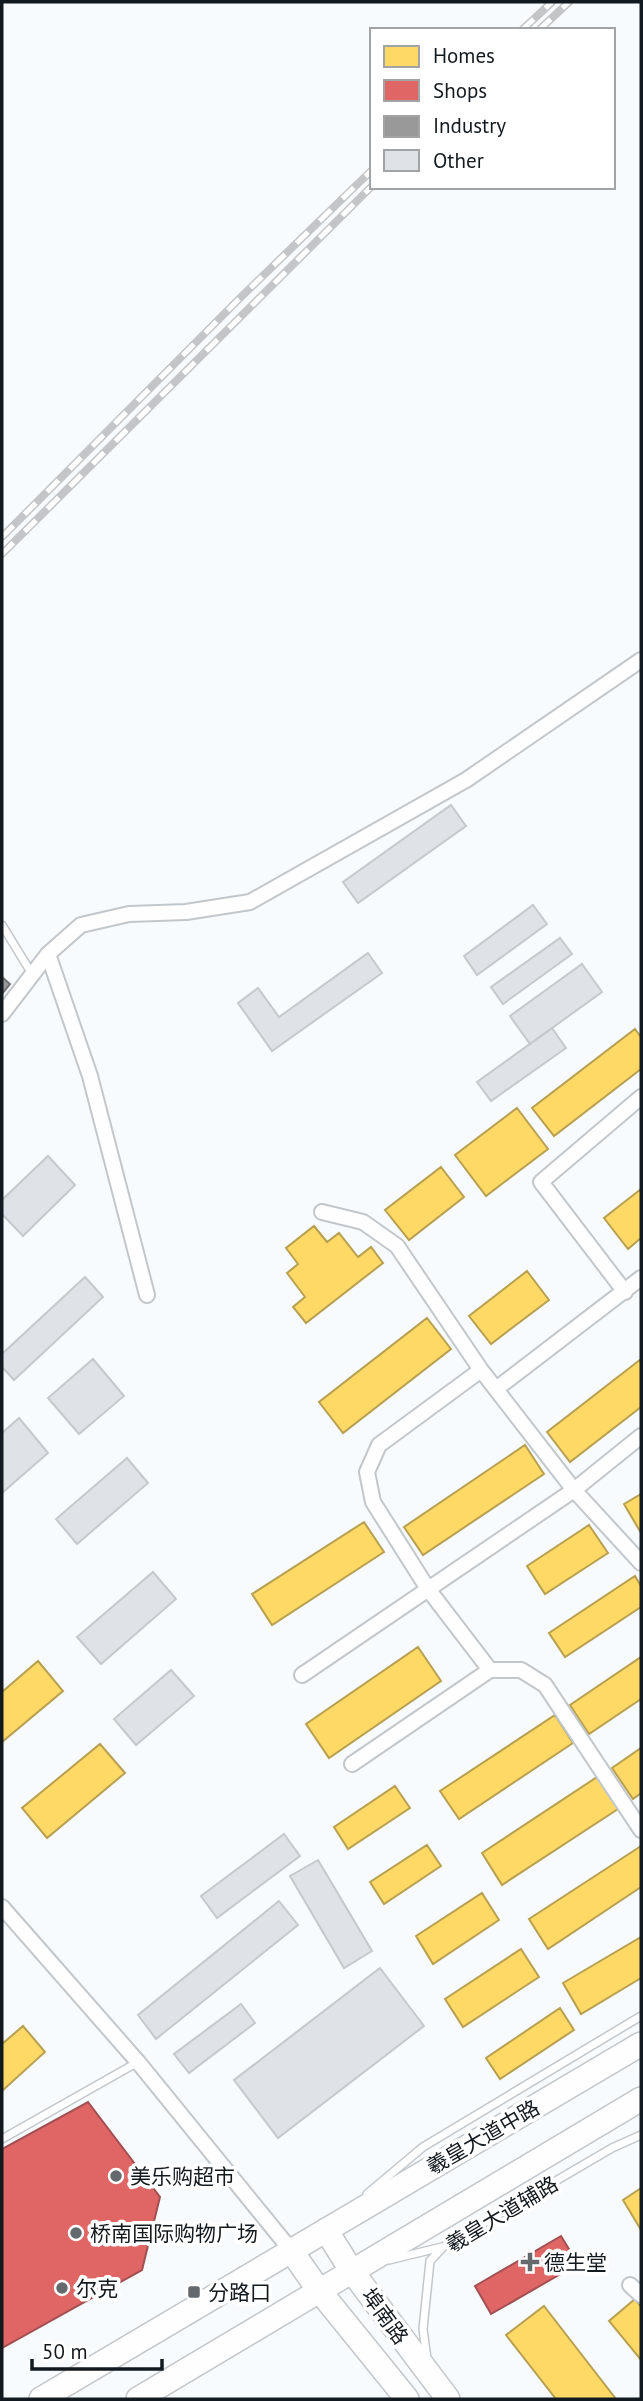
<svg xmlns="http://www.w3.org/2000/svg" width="643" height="2401" viewBox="0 0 643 2401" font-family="'PT Sans','Noto Sans SC',sans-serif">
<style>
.homes{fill:#ffd966;stroke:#b8a051;stroke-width:2}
.shops{fill:#e06666;stroke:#a24f51;stroke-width:2}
.industry{fill:#999;stroke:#717374;stroke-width:2}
.building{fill:#dfe3e8;stroke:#c5c8cc;stroke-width:2}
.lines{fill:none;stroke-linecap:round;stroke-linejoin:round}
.service-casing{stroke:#c2c7cb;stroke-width:10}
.minor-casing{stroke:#c2c7cb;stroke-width:18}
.primary-casing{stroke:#c2c7cb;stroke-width:26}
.service{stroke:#fefeff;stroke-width:7}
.minor{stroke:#fefeff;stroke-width:14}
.primary{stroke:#fefeff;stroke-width:23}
.rail-casing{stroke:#c3c5c6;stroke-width:8}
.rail{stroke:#fff;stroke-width:5;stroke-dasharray:16;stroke-linecap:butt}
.poi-dot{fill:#63696d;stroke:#fff;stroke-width:2.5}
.labels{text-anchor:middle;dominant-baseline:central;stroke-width:7;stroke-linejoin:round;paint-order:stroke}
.street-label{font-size:21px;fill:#131a1f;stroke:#fff}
.poi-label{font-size:21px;fill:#131a1f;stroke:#fff;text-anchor:start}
</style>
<rect width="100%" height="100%" fill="#f8fbfd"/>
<path class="homes" d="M 635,1029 L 641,1037 L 641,1069 L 554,1136 L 532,1108 Z
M 517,1108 L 548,1149 L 486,1196 L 455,1155 Z
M 441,1167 L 464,1197 L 409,1240 L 385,1210 Z
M 641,1189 L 641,1238 L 628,1249 L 604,1218 Z
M 314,1226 L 327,1242 L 339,1233 L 358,1257 L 371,1247 L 383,1263 L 306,1323 L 293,1307 L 305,1297 L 287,1273 L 298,1264 L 286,1248 Z
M 527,1271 L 549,1300 L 491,1344 L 469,1316 Z
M 427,1318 L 451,1349 L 343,1433 L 319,1402 Z
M 641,1359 L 641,1407 L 570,1462 L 547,1432 Z
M 525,1445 L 544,1474 L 423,1555 L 404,1527 Z
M 641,1494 L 641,1533 L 624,1504 Z
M 364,1522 L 384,1552 L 272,1625 L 252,1594 Z
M 589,1525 L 608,1553 L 545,1594 L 527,1566 Z
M 635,1576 L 641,1586 L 641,1607 L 565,1657 L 549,1633 Z
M 418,1647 L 441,1681 L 329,1758 L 306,1724 Z
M 641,1657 L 641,1699 L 589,1734 L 570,1705 Z
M 38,1661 L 63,1691 L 2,1742 L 2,1692 Z
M 555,1715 L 573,1743 L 459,1819 L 440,1791 Z
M 100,1744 L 125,1773 L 47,1838 L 22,1808 Z
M 641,1748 L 641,1793 L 633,1799 L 612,1768 Z
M 597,1777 L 618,1809 L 502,1885 L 482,1853 Z
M 395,1786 L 410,1808 L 348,1849 L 334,1827 Z
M 427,1845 L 441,1866 L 384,1904 L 370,1882 Z
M 641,1846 L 641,1887 L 548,1949 L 529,1919 Z
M 482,1893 L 499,1920 L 433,1964 L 416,1936 Z
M 641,1937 L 641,1978 L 581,2014 L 563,1983 Z
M 521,1949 L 539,1977 L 463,2027 L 445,1999 Z
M 560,2008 L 574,2030 L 500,2079 L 486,2058 Z
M 23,2026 L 45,2052 L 2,2091 L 2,2044 Z
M 641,2188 L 641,2230 L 623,2200 Z
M 635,2299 L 641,2307 L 641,2360 L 609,2321 Z
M 544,2306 L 616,2399 L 556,2399 L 506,2335 Z"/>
<path class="shops" d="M 88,2102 L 160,2197 L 142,2270 L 2,2348 L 2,2149 Z
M 561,2236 L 578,2264 L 491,2314 L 475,2286 Z"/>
<path class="industry" d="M 2,977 L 10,984 L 2,994 Z"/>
<path class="building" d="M 451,805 L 466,826 L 358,903 L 343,882 Z
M 533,905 L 547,924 L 477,975 L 464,956 Z
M 560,938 L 572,954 L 503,1004 L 491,987 Z
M 368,953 L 382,973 L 272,1051 L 238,1003 L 258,988 L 279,1017 Z
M 582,964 L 602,992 L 530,1044 L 510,1016 Z
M 552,1028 L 566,1048 L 491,1101 L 477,1082 Z
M 48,1156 L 75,1185 L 23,1236 L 2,1214 L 2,1200 Z
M 85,1277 L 103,1297 L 14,1380 L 2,1367 L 2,1354 Z
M 93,1359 L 124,1396 L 79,1434 L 48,1398 Z
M 19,1418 L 48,1453 L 2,1493 L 2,1433 Z
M 127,1458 L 148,1483 L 77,1544 L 56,1519 Z
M 153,1572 L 176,1599 L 101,1664 L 77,1637 Z
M 171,1670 L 194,1696 L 136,1745 L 114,1719 Z
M 284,1834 L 300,1856 L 217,1918 L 201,1896 Z
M 318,1860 L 372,1951 L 344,1968 L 290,1876 Z
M 279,1901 L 298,1925 L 156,2039 L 138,2015 Z
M 380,1968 L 424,2026 L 278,2138 L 234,2080 Z
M 241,2004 L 255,2023 L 189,2073 L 174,2054 Z"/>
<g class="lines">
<g class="service-casing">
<path id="service" d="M 2,925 L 32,974
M 2,2139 L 138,2062
M 367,2194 L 423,2147 L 641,2016
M 389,2260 L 442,2247
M 427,2359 L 423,2329 L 430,2261 L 443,2247 L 612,2148 L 641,2135"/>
</g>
<g class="minor-casing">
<path id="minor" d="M 48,954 L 90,1076 L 147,1295
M 2,1014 L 48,954 L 81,925 L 129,914 L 186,912 L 250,902 L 466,780 L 641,660
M 322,1212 L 363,1222 L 397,1246 L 481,1370 L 574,1490 L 641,1436
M 625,1292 L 541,1182 L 641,1097
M 496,1389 L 641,1278
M 490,1670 L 521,1670 L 545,1685 L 641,1830
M 302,1675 L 574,1490 L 641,1563
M 352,1764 L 490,1670 L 428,1589 L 373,1502 L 367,1472 L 379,1445 L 481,1370
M 2,1907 L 138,2062 L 290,2249
M 630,2285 L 641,2295"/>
</g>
<g class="primary-casing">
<path id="primary" d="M 326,2230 L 351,2270 L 448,2399
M 290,2249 L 318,2289 L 407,2399
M 41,2399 L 641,2044
M 138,2399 L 641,2099"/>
</g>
<use href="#service" class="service"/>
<use href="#minor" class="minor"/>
<use href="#primary" class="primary"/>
<g class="rail-casing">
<path id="rail" d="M 522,30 L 552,2
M 539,30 L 569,2
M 2,537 L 239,299 L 372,170
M 2,554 L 372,186"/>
</g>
<use href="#rail" class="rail"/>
</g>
<g class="poi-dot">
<circle cx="116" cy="2176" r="7"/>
<circle cx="76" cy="2233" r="7"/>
<path d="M526.5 2251.5h7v7h7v7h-7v7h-7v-7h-7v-7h7z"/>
<circle cx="62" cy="2288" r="7"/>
<rect x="187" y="2285" width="14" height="14" rx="3.5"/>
</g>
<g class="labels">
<g class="street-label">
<text transform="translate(483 2137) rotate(-30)">羲皇大道中路</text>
<text transform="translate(502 2214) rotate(-31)">羲皇大道辅路</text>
<text transform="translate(385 2316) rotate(54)">埠南路</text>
</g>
<g class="poi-label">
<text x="130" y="2176">美乐购超市</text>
<text x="90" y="2233">桥南国际购物广场</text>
<text x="544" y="2262">德生堂</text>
<text x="76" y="2288">尔克</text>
<text x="208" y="2292">分路口</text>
</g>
</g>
<rect width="643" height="2401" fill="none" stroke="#131a1f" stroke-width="7"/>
<rect x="370" y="28" width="245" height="161" fill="#ffffff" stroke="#a1a3a5" stroke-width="2"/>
<rect x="384" y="46" width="35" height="21" fill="#ffd966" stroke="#a1a3a5" stroke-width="2"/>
<text x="433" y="63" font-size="21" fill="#131a1f">Homes</text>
<rect x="384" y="80" width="35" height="21" fill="#e06666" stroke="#a1a3a5" stroke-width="2"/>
<text x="433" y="98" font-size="21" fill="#131a1f">Shops</text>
<rect x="384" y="116" width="35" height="21" fill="#999999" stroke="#a1a3a5" stroke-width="2"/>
<text x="433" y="133" font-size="21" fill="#131a1f">Industry</text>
<rect x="384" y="150" width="35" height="21" fill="#dfe3e8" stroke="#a1a3a5" stroke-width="2"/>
<text x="433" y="168" font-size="21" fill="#131a1f">Other</text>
<path d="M32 2359v10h130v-10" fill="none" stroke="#131a1f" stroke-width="3.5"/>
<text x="42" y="2359" font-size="21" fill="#131a1f" stroke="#ffffff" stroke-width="5" paint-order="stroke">50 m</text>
</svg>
